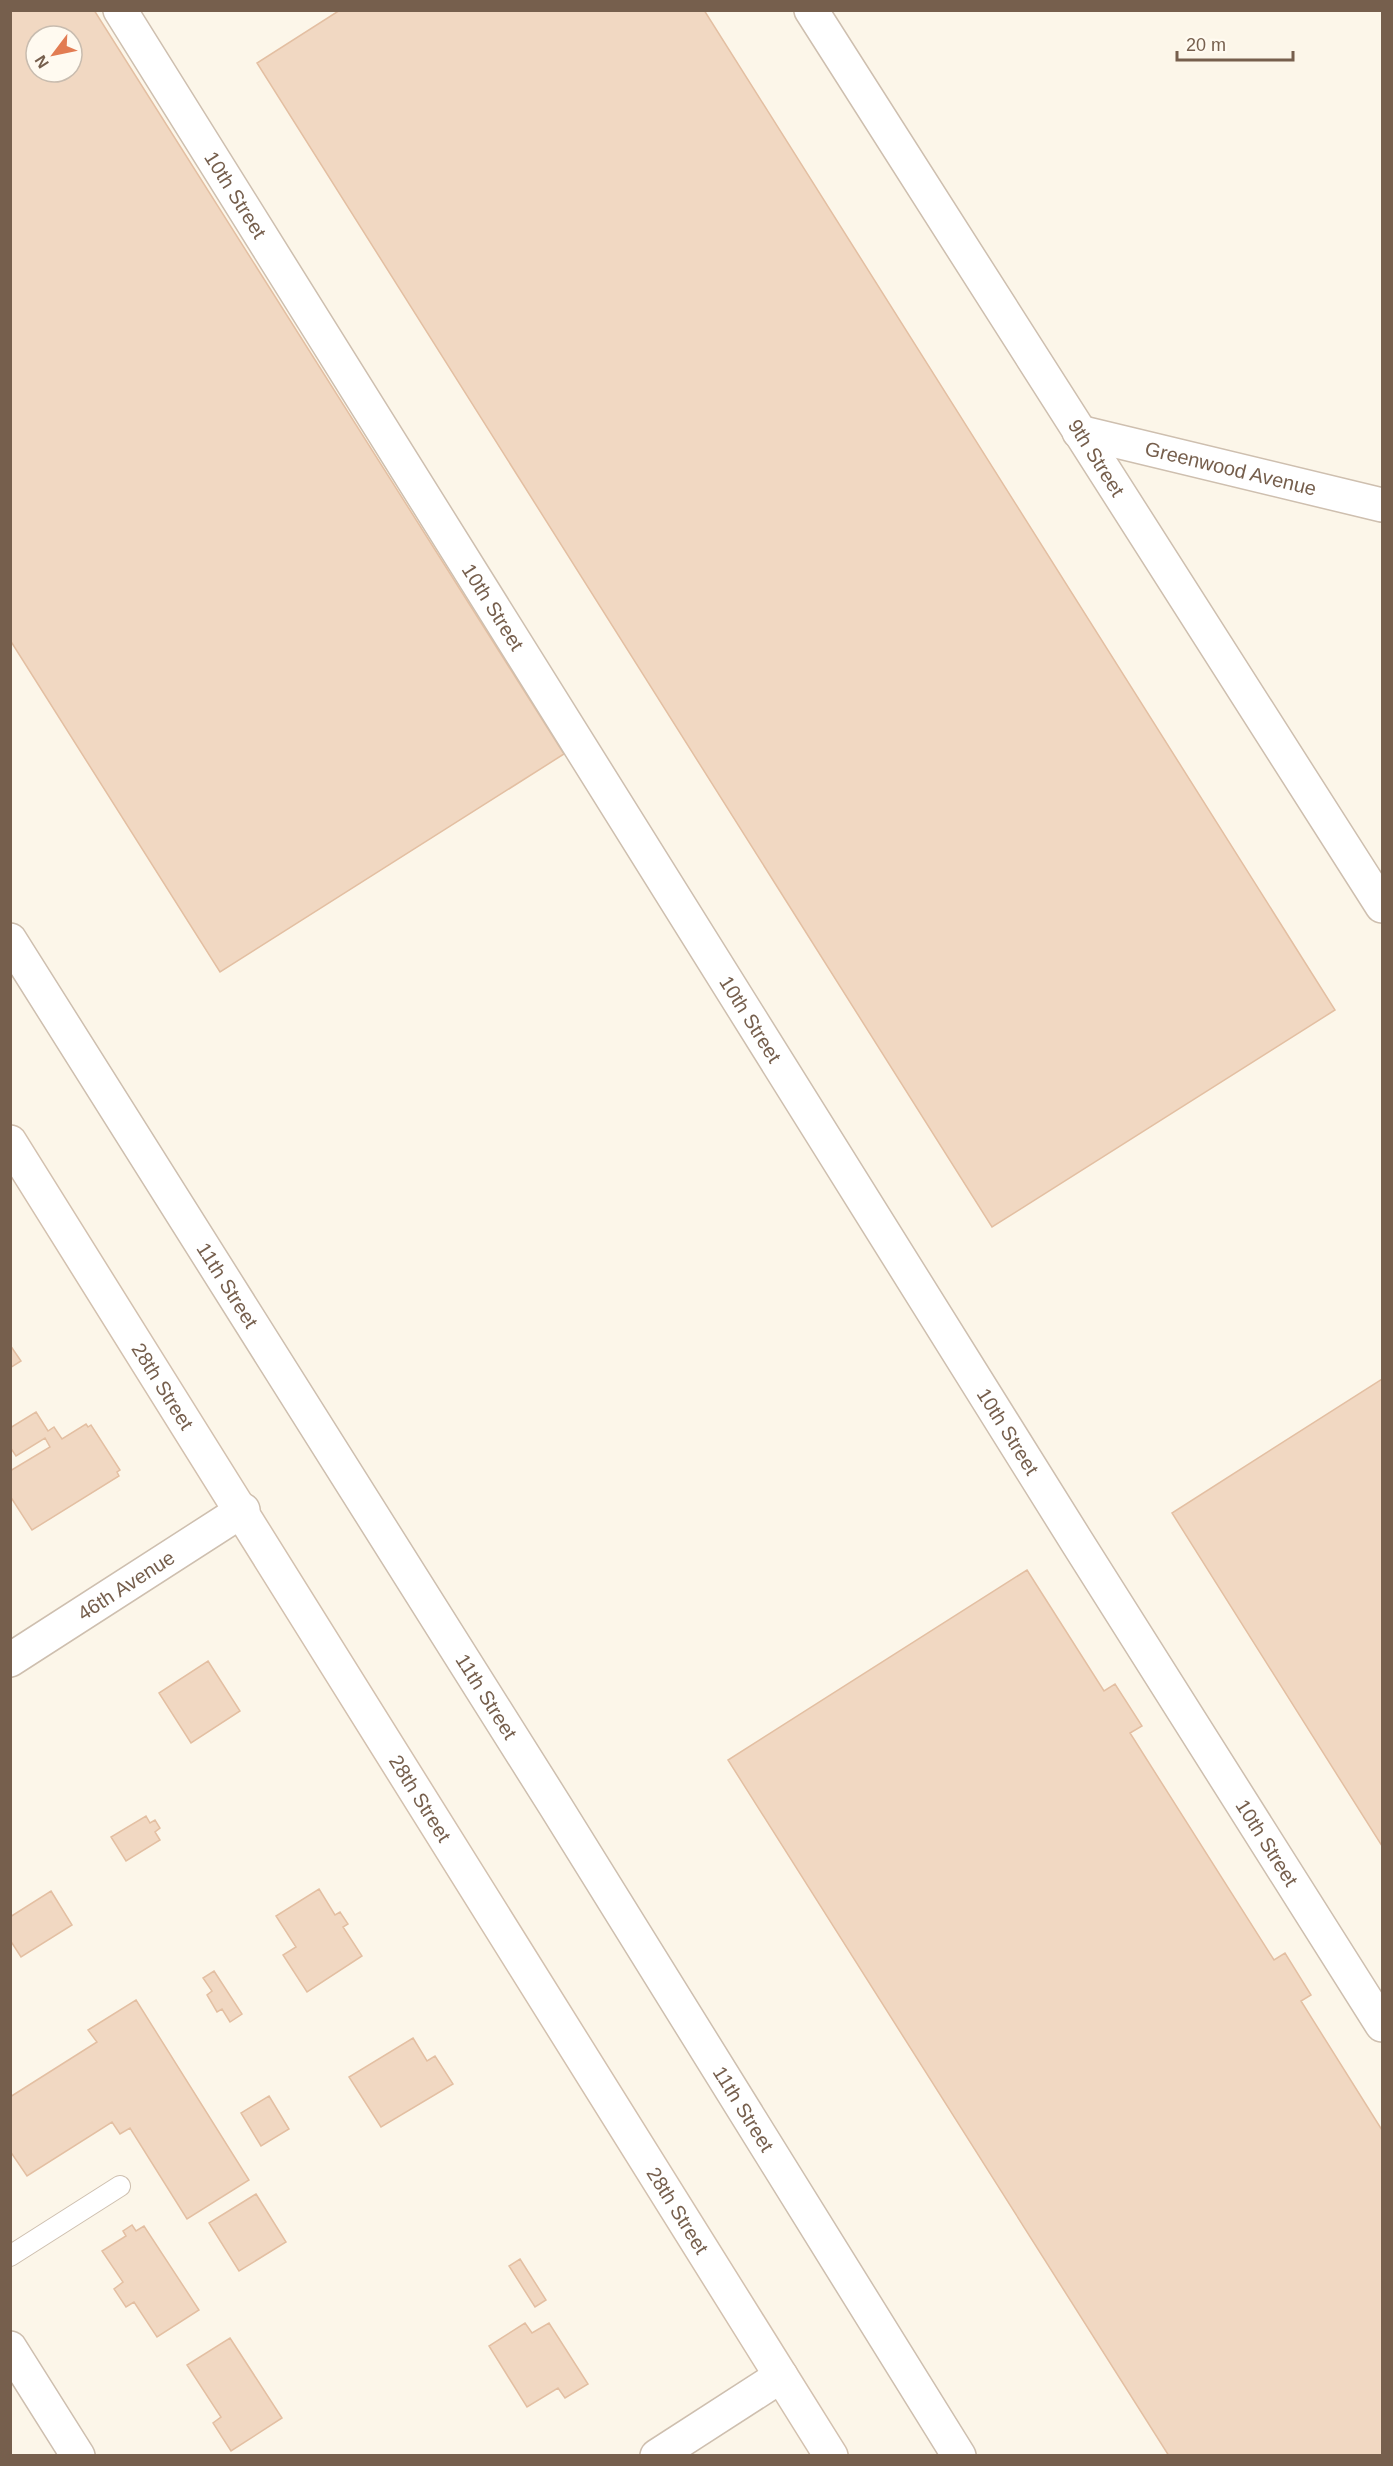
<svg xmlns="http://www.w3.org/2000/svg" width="1393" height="2466" viewBox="0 0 1393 2466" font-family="Arial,sans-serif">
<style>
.building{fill:#f1d8c2;stroke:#e3bfa2;stroke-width:1.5;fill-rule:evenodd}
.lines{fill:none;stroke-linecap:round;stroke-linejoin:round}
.service-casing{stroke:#cebfaf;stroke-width:22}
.minor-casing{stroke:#cebfaf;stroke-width:36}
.secondary-casing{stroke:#d3c1af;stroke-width:36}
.service{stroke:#fff;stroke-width:20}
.minor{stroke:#fff;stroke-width:33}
.secondary{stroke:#fff;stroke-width:33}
.labels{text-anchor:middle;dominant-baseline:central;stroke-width:6;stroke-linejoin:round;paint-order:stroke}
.street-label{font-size:20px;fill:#765f4d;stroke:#fffaf0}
</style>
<rect width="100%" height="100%" fill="#fcf6e9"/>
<path class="building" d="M 10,10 L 94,10 L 564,754 L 220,972 L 10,640 ZM 36,36 L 72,36 L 72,72 L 36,72 Z
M 340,10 L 704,10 L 1335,1010 L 992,1227 L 257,63 Z
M 10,1345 L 21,1361 L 10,1368 Z
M 1382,1379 L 1382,1846 L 1172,1513 Z
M 36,1412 L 48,1431 L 54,1427 L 62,1439 L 86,1424 L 88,1427 L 91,1425 L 120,1470 L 117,1472 L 119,1476 L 32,1530 L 10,1496 L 10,1471 L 50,1447 L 45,1438 L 16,1456 L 10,1447 L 10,1428 Z
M 1027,1570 L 1104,1691 L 1115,1684 L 1142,1726 L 1130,1733 L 1274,1960 L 1285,1953 L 1311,1995 L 1301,2001 L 1382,2130 L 1382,2456 L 1169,2456 L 728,1760 Z
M 208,1661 L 240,1711 L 191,1743 L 159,1693 Z
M 146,1816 L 150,1823 L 155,1820 L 160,1828 L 155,1832 L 160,1840 L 126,1861 L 111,1837 Z
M 319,1889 L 335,1915 L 340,1912 L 348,1924 L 343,1927 L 362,1956 L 307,1992 L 283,1955 L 296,1947 L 276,1916 Z
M 51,1891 L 72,1925 L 21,1957 L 10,1940 L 10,1917 Z
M 214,1971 L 242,2014 L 230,2022 L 222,2009 L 217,2012 L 207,1995 L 212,1991 L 203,1978 Z
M 136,2000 L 249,2180 L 187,2219 L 130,2128 L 120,2134 L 112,2122 L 27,2176 L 10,2151 L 10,2097 L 97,2042 L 88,2030 Z
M 413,2038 L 427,2061 L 435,2056 L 453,2084 L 381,2127 L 349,2077 Z
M 269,2096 L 289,2129 L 261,2146 L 241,2113 Z
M 256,2194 L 286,2242 L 239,2271 L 209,2223 Z
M 132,2225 L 136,2231 L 144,2226 L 199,2310 L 157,2337 L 134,2302 L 126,2307 L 114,2289 L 123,2282 L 102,2251 L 126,2236 L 123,2231 Z
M 520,2259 L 546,2300 L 535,2307 L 509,2266 Z
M 525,2323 L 532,2333 L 549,2323 L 588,2384 L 565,2398 L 558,2388 L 527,2407 L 489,2346 Z
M 230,2338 L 282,2418 L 231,2451 L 213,2423 L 221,2417 L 187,2365 Z"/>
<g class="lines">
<g class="service-casing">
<path id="service" d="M 10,2256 L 120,2186"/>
</g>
<g class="minor-casing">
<g id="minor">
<path id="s1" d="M 120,10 L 1077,1542 L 1382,2025"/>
<path id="s2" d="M 811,10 L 1382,906"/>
<path id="s3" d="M 1079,432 L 1382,505"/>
<path id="s4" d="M 10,940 L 556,1807 L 959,2456"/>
<path id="s5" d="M 10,1660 L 243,1510"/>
<path d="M 10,2348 L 78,2456"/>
<path d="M 657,2456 L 781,2376"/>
</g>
</g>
<g class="secondary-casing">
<g id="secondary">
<path id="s6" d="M 10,1142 L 831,2456"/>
</g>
</g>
<use href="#service" class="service"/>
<use href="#minor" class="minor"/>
<use href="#secondary" class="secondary"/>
</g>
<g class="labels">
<g class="street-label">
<text stroke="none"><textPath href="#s1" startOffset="218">10th Street</textPath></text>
<text stroke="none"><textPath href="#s2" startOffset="531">9th Street</textPath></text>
<text stroke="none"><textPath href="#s3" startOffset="156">Greenwood Avenue</textPath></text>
<text stroke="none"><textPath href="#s1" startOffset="704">10th Street</textPath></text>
<text stroke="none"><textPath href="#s1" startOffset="1190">10th Street</textPath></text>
<text stroke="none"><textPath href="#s4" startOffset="408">11th Street</textPath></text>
<text stroke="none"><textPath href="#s6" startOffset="288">28th Street</textPath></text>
<text stroke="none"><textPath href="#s1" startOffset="1676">10th Street</textPath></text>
<text stroke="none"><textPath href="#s5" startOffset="138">46th Avenue</textPath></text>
<text stroke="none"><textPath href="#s4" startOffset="894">11th Street</textPath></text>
<text stroke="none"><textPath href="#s6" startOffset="774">28th Street</textPath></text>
<text stroke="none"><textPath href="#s1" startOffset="2162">10th Street</textPath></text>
<text stroke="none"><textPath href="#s4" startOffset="1380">11th Street</textPath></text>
<text stroke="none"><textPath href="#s6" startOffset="1260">28th Street</textPath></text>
</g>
</g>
<rect width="1393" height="2466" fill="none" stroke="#765f4d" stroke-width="24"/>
<g transform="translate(54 54) rotate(238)"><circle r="28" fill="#fffaf0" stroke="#c8bcaf" stroke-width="1.5"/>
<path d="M0-4.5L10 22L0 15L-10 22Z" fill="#e27c52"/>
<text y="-9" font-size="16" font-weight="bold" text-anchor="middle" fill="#765f4d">N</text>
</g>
<path d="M1177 51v9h116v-9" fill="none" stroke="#765f4d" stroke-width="3"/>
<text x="1186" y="51" font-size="18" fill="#765f4d" stroke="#fffaf0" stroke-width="4.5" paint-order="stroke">20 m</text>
</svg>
